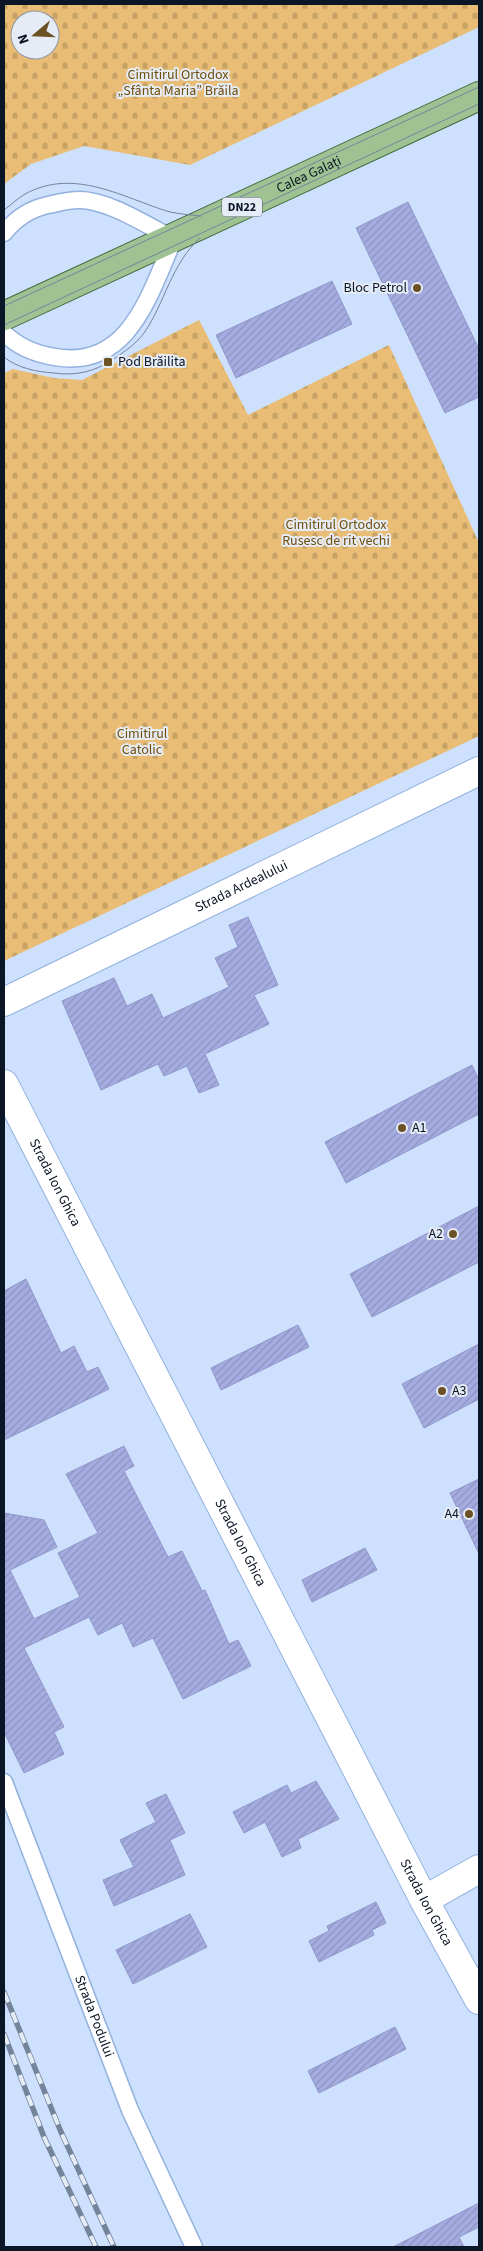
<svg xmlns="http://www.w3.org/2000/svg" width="483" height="2251" viewBox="0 0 483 2251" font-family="'Source Sans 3',sans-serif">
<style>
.cemetery{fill:url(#cemetery-stones);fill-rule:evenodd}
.building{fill:url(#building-hatch);stroke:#9096c9}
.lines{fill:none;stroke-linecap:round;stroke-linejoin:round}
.lane-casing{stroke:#93b1df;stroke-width:19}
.street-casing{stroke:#93b1df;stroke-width:30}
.secondary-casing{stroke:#93b1df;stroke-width:30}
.primary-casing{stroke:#416b3d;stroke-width:30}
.lane{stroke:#fff;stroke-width:16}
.street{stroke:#fff;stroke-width:28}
.secondary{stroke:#fff;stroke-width:28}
.primary{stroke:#9ec292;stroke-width:28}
.tram{stroke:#74849b;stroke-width:1}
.rail-casing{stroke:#74849b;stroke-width:5.5}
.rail{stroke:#e6ecf6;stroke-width:4;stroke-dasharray:11;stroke-linecap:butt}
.poi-dot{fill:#6b5123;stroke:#e6ecf6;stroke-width:2}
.labels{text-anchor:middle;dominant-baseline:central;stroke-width:4;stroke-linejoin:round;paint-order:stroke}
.shield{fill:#e6ecf6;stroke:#4c5664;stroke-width:1}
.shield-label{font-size:12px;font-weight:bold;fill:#0a1525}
.park-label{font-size:14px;fill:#6f4e0c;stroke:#e6ecf6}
.street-label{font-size:14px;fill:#0a1525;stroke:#e6ecf6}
.poi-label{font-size:14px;fill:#0a1525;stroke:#e6ecf6;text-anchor:end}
</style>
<defs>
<pattern id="cemetery-stones" width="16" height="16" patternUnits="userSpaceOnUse" patternTransform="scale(1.25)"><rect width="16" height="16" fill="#e9bd75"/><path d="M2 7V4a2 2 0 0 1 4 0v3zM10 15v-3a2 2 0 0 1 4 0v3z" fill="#c6a265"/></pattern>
<pattern id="building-hatch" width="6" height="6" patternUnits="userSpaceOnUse" patternTransform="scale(1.25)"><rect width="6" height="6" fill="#a5ace0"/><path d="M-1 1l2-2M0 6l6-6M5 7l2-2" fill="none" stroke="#8d93c0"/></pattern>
</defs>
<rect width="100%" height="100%" fill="#cde0fd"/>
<path class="cemetery" d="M 4,4 L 479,4 L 479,27 L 190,165 L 84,146 L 31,164 L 4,184 ZM 20,20 L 50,20 L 50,50 L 20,50 Z
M 199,320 L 248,415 L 389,345 L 479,543 L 479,736 L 4,961 L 4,373 L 13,369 L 54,378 L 82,380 Z"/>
<path class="building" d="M 408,202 L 479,349 L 479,397 L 445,413 L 356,228 Z
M 332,281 L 352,324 L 236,378 L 216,335 Z
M 248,917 L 278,985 L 254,995 L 269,1024 L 205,1054 L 219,1085 L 199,1093 L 187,1066 L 164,1076 L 158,1064 L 101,1090 L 62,1001 L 114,978 L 127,1006 L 152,994 L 163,1018 L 229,987 L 215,958 L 238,947 L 229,925 Z
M 472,1065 L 479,1080 L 479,1114 L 346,1183 L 325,1142 Z
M 479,1206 L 479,1262 L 372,1317 L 350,1274 Z
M 26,1279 L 61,1353 L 74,1346 L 87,1372 L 98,1367 L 109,1389 L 4,1440 L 4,1291 Z
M 298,1325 L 309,1347 L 221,1390 L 211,1368 Z
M 479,1344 L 479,1399 L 424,1428 L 402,1384 Z
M 124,1446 L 134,1466 L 124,1471 L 168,1557 L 182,1551 L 202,1591 L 205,1590 L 229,1644 L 238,1640 L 251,1666 L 183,1699 L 153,1638 L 133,1647 L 122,1623 L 98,1635 L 89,1617 L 49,1636 L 24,1648 L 64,1727 L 54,1732 L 64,1754 L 24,1773 L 4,1732 L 4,1513 L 44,1520 L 57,1547 L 10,1570 L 34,1619 L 80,1597 L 58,1553 L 98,1533 L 66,1474 Z
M 479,1479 L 479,1554 L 450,1493 Z
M 365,1548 L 377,1570 L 312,1602 L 302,1580 Z
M 316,1781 L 339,1819 L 298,1839 L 301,1848 L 282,1857 L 265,1822 L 244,1833 L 233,1812 L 287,1785 L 291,1793 Z
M 166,1794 L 185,1833 L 170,1840 L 185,1875 L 114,1906 L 103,1880 L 134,1867 L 120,1840 L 156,1822 L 146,1803 Z
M 376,1902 L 386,1923 L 372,1930 L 374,1935 L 319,1962 L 309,1941 L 329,1931 L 327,1926 Z
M 190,1914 L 207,1947 L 133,1984 L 116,1950 Z
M 395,2027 L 406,2049 L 319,2093 L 308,2071 Z
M 479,2203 L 479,2227 L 459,2237 L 464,2247 L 393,2247 Z"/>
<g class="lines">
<g class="lane-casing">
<g id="lane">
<path d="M 4,233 C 16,218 29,209 48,205 C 58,203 68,200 78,200 C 107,199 148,226 174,239 C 150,292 130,370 55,357 C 35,354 18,347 4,333"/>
<path id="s1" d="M 4,1782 L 130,2110 L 194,2247"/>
</g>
</g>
<g class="street-casing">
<g id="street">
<path id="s2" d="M 4,1002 L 479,771"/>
<path d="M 424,1900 L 479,1869"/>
</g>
</g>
<g class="secondary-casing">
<g id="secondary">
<path id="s3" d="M 4,1084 L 424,1900 L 479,2000"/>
</g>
</g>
<g class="primary-casing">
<g id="primary">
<path id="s4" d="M 4,316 L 479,96"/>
</g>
</g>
<use href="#lane" class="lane"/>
<use href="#street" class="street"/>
<use href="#secondary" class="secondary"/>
<use href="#primary" class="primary"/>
<path class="tram" d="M 4,210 C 11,205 18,198 25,194 C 75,167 123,198 170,212 C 180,214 191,215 201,216
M 4,306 L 479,87
M 4,325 L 479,104
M 4,357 C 17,368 37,372 54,373 C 75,376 94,372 112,360 C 124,352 135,345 144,333 C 165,303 171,264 200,238"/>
<g class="rail-casing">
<path id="rail" d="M 4,1992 L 61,2132 L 114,2247
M 4,2034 L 44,2137 L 96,2247"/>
</g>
<use href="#rail" class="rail"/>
</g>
<g class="poi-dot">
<circle cx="417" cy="288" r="5"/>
<rect x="103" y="357" width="10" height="10" rx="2.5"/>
<circle cx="402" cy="1128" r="5"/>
<circle cx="453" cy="1234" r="5"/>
<circle cx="442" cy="1391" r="5"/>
<circle cx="469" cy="1514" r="5"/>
</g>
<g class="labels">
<rect class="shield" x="222" y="197.5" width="40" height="19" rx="4"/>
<g class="shield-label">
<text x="242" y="207">DN22</text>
</g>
<g class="park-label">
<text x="178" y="75">Cimitirul Ortodox<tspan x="178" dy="16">„Sfânta Maria” Brăila</tspan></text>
<text x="336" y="525">Cimitirul Ortodox<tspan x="336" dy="16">Rusesc de rit vechi</tspan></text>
<text x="142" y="734">Cimitirul<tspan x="142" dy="16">Catolic</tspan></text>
</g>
<g class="street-label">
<text stroke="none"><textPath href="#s4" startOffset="336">Calea Galați</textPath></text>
<text stroke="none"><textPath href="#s2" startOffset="264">Strada Ardealului</textPath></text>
<text stroke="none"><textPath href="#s3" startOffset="111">Strada Ion Ghica</textPath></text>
<text stroke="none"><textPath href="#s3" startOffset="516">Strada Ion Ghica</textPath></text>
<text stroke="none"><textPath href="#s3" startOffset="921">Strada Ion Ghica</textPath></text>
<text stroke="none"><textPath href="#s1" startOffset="251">Strada Podului</textPath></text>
</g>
<g class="poi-label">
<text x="407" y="288">Bloc Petrol</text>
<text x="118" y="362" text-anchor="start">Pod Brăilita</text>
<text x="412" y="1128" text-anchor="start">A1</text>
<text x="443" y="1234">A2</text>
<text x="452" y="1391" text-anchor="start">A3</text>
<text x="459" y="1514">A4</text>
</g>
</g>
<rect width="483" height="2251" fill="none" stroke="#0a1525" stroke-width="10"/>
<g transform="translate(35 35) rotate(251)"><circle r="24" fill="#e6ecf6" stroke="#8e96a2"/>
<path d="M0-4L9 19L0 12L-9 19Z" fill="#6b5123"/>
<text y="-8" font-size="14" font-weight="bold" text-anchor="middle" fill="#0a1525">N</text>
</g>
</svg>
